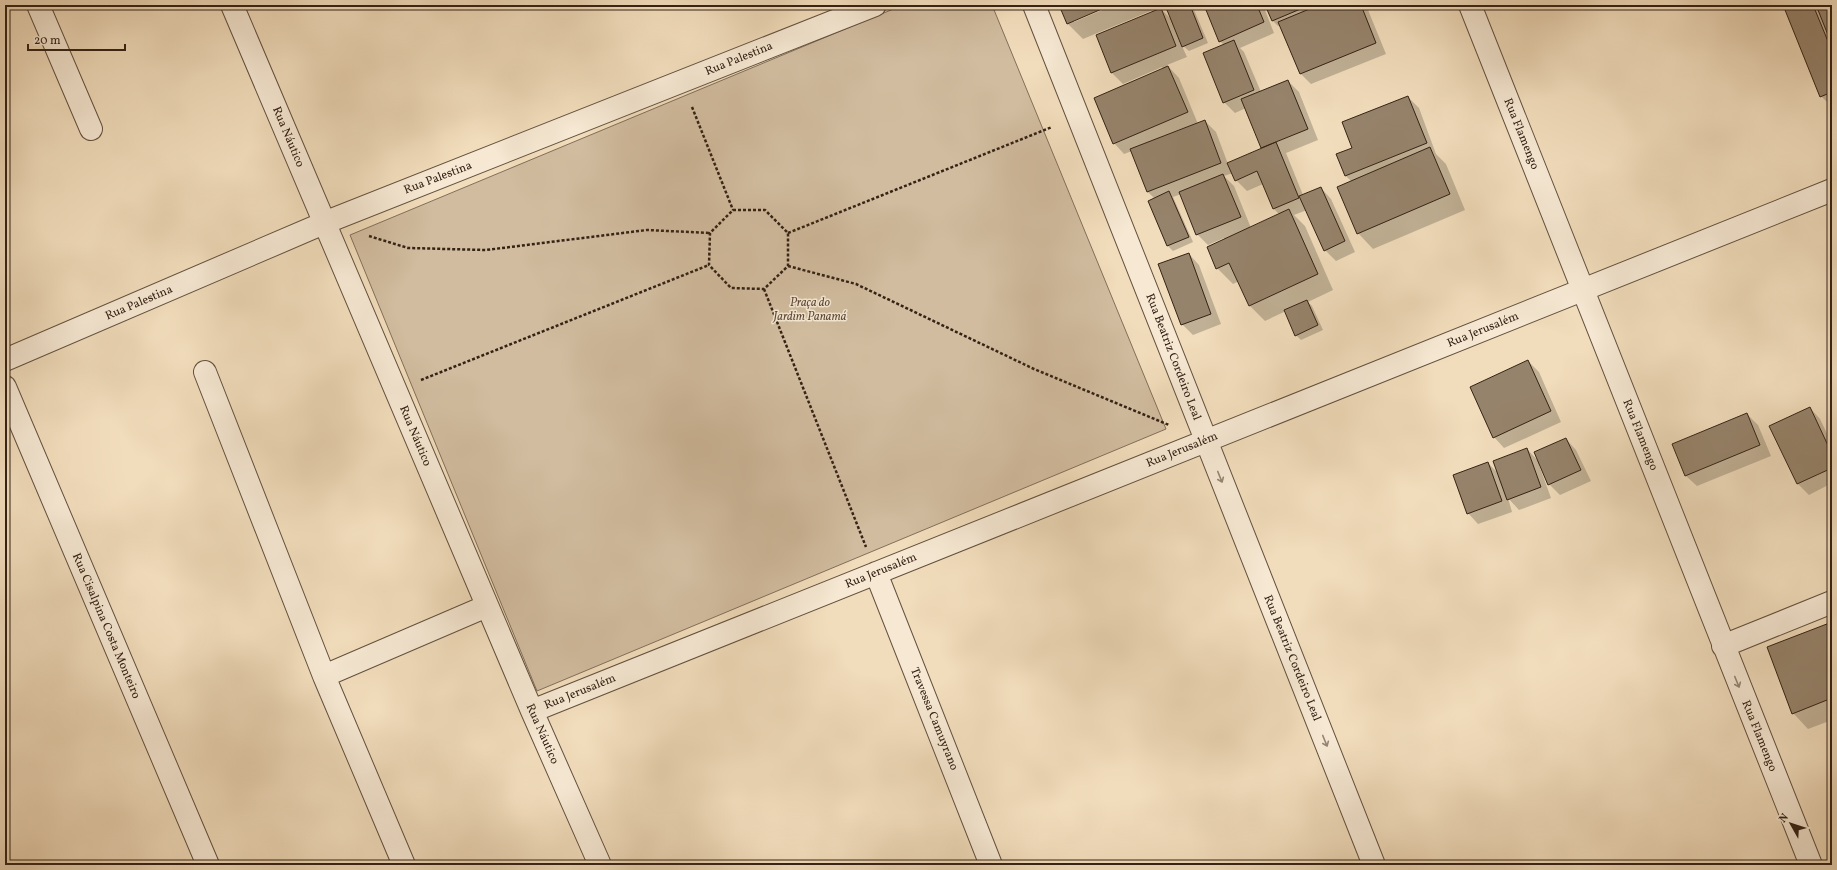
<svg xmlns="http://www.w3.org/2000/svg" width="1837" height="870" viewBox="0 0 1837 870" font-family="Vollkorn,serif">
<style>
.green{fill:#d1bc9f;stroke:#826f5a}
.shadow{fill:#0003;fill-rule:evenodd}
.building{fill:#96836b;stroke:#342215}
.lines{fill:none;stroke-linecap:round;stroke-linejoin:round}
.street-casing{stroke:#63503e;stroke-width:24}
.path{stroke:#342215;stroke-width:2.5;stroke-dasharray:3 2;stroke-linecap:butt}
.street{stroke:#f6e8d3;stroke-width:22}
.oneway{stroke:#958574}
.labels{text-anchor:middle;dominant-baseline:central;stroke-width:3;stroke-linejoin:round;paint-order:stroke}
.street-label{font-size:12px;fill:#342215;stroke:#f6e8d3}
.park-label{font-size:12px;font-style:italic;fill:#5b4838;stroke:#f6e8d3}
</style>
<rect width="100%" height="100%" fill="#f1dcbb"/>
<filter id="stains"><feTurbulence type="fractalNoise" baseFrequency=".005" numOctaves="4"/><feColorMatrix values="0 0 0 0 .2 0 0 0 0 .09 0 0 0 0 .02 0 0 0 .5 -.17"/></filter>
<radialGradient id="worn" r=".72"><stop offset=".6" stop-color="#630" stop-opacity="0"/><stop offset="1" stop-color="#630" stop-opacity=".3"/></radialGradient>
<path class="green" d="M 903,5 L 992,5 L 1166,429 L 537,691 L 350,235 Z"/>
<path class="shadow" d="M 1060,5 L 1109,5 L 1074,20 L 1074,22 L 1114,5 L 1165,5 L 1083,39 L 1067,23 Z
M 1166,5 L 1192,5 L 1208,43 L 1189,51 L 1181,44 L 1187,57 L 1167,65 L 1179,78 L 1198,124 L 1205,121 L 1216,132 L 1228,164 L 1262,149 L 1246,108 L 1235,113 L 1224,102 L 1224,45 L 1220,41 L 1205,5 L 1263,5 L 1274,33 L 1240,48 L 1244,52 L 1261,92 L 1288,81 L 1299,92 L 1318,140 L 1286,153 L 1303,195 L 1321,188 L 1331,199 L 1355,252 L 1336,261 L 1325,250 L 1307,210 L 1294,215 L 1305,226 L 1333,290 L 1308,302 L 1312,306 L 1323,330 L 1301,340 L 1296,335 L 1286,311 L 1265,321 L 1249,305 L 1239,281 L 1233,284 L 1217,268 L 1224,238 L 1208,245 L 1197,234 L 1181,194 L 1173,197 L 1193,242 L 1173,251 L 1168,246 L 1155,199 L 1148,192 L 1132,151 L 1124,154 L 1114,143 L 1163,69 L 1162,67 L 1123,84 L 1112,73 L 1097,36 L 1161,9 L 1173,21 ZM 1233,173 L 1236,180 L 1247,191 L 1263,184 L 1273,208 L 1280,215 L 1251,228 L 1234,186 L 1224,176 Z
M 1266,5 L 1316,5 L 1316,7 L 1322,5 L 1366,5 L 1386,54 L 1311,84 L 1300,73 L 1281,25 L 1278,26 L 1273,21 Z
M 1784,5 L 1832,5 L 1832,107 L 1821,96 Z
M 1408,97 L 1419,108 L 1436,154 L 1446,164 L 1465,210 L 1373,249 L 1358,233 L 1352,182 L 1346,176 L 1337,155 L 1354,148 Z
M 1189,254 L 1199,265 L 1221,324 L 1193,335 L 1182,324 Z
M 1528,361 L 1539,372 L 1561,422 L 1504,448 L 1494,437 Z
M 1810,408 L 1820,419 L 1832,444 L 1832,483 L 1809,495 L 1798,484 L 1771,427 Z
M 1747,414 L 1758,425 L 1771,456 L 1697,486 L 1686,476 Z
M 1566,439 L 1576,450 L 1591,481 L 1560,495 L 1549,484 L 1541,465 L 1539,465 L 1551,498 L 1519,510 L 1508,498 L 1512,512 L 1478,524 L 1468,513 L 1488,463 L 1499,474 L 1527,449 L 1540,463 Z
M 1832,623 L 1832,720 L 1808,729 L 1793,713 Z"/>
<path class="building" d="M 1059,5 L 1111,5 L 1067,24 Z
M 1165,5 L 1190,5 L 1203,38 L 1182,47 Z
M 1204,5 L 1257,5 L 1264,22 L 1219,42 Z
M 1265,5 L 1310,5 L 1272,21 Z
M 1319,5 L 1361,5 L 1376,43 L 1300,74 L 1278,22 Z
M 1783,5 L 1813,5 L 1832,51 L 1832,92 L 1820,97 Z
M 1816,5 L 1832,5 L 1832,45 Z
M 1161,8 L 1176,46 L 1111,73 L 1096,35 Z
M 1234,40 L 1254,90 L 1223,103 L 1203,53 Z
M 1168,66 L 1188,112 L 1113,144 L 1094,98 Z
M 1288,80 L 1308,129 L 1261,148 L 1241,99 Z
M 1408,96 L 1427,143 L 1345,176 L 1336,154 L 1352,148 L 1342,122 Z
M 1205,120 L 1221,163 L 1147,192 L 1130,149 Z
M 1276,142 L 1299,198 L 1273,209 L 1257,171 L 1235,181 L 1227,163 Z
M 1430,147 L 1450,194 L 1357,234 L 1337,187 Z
M 1223,174 L 1241,217 L 1196,235 L 1179,192 Z
M 1321,187 L 1345,241 L 1324,251 L 1299,196 Z
M 1169,191 L 1189,237 L 1167,246 L 1148,201 Z
M 1289,209 L 1318,274 L 1249,306 L 1229,263 L 1216,269 L 1207,247 Z
M 1189,253 L 1211,314 L 1181,325 L 1158,264 Z
M 1307,300 L 1318,325 L 1295,336 L 1284,310 Z
M 1528,360 L 1551,411 L 1493,438 L 1470,387 Z
M 1810,407 L 1832,454 L 1832,468 L 1797,484 L 1769,426 Z
M 1747,413 L 1760,445 L 1685,476 L 1672,444 Z
M 1566,438 L 1581,470 L 1548,485 L 1534,452 Z
M 1527,448 L 1541,487 L 1507,500 L 1493,461 Z
M 1488,462 L 1502,501 L 1467,514 L 1453,475 Z
M 1832,622 L 1832,698 L 1792,714 L 1767,647 Z"/>
<g class="lines">
<g class="street-casing">
<path id="street" d="M 38,5 L 91,129
M 232,5 L 532,711 L 600,865
M 1034,5 L 1374,865
M 1470,5 L 1811,865
M 5,360 L 324,223 L 875,5
M 205,372 L 324,676 L 404,865
M 5,387 L 208,865
M 876,573 L 991,865
M 1723,646 L 1832,602
M 324,676 L 487,606
M 532,711 L 1832,190"/>
</g>
<path class="path" d="M 692,107 L 733,210
M 733,210 L 765,210 L 788,233 L 788,266 L 764,289 L 731,288 L 709,265 L 710,233 Z
M 788,233 L 1052,127
M 369,236 L 408,248 L 486,250 L 647,230 L 710,233
M 788,266 L 856,284 L 1034,369 L 1169,425
M 764,289 L 866,547
M 421,380 L 709,265"/>
<use href="#street" class="street"/>
</g>
<defs><path id="oneway-shaft" d="M-6 0H5M1.5-3L5.5 0L1.5 3" fill="none" stroke-width="1.6" stroke-linecap="round" stroke-linejoin="round"/></defs>
<g class="oneway">
<use href="#oneway-shaft" transform="translate(1220 477) rotate(68)"/>
<use href="#oneway-shaft" transform="translate(1737 682) rotate(68)"/>
<use href="#oneway-shaft" transform="translate(1325 741) rotate(68)"/>
</g>
<g class="labels">
<g class="street-label">
<text transform="translate(739 59) rotate(-22)">Rua Palestina</text>
<text transform="translate(1521 134) rotate(68)">Rua Flamengo</text>
<text transform="translate(288 137) rotate(67)">Rua Náutico</text>
<text transform="translate(438 178) rotate(-21)">Rua Palestina</text>
<text transform="translate(139 303) rotate(-23)">Rua Palestina</text>
<text transform="translate(1483 330) rotate(-22)">Rua Jerusalém</text>
<text transform="translate(1173 357) rotate(69)">Rua Beatriz Cordeiro Leal</text>
<text transform="translate(1640 435) rotate(68)">Rua Flamengo</text>
<text transform="translate(415 436) rotate(67)">Rua Náutico</text>
<text transform="translate(1182 450) rotate(-22)">Rua Jerusalém</text>
<text transform="translate(881 571) rotate(-22)">Rua Jerusalém</text>
<text transform="translate(106 626) rotate(67)">Rua Cisalpina Costa Monteiro</text>
<text transform="translate(1292 658) rotate(68)">Rua Beatriz Cordeiro Leal</text>
<text transform="translate(580 692) rotate(-22)">Rua Jerusalém</text>
<text transform="translate(934 719) rotate(68)">Travessa Camuyrano</text>
<text transform="translate(542 734) rotate(66)">Rua Náutico</text>
<text transform="translate(1759 736) rotate(68)">Rua Flamengo</text>
</g>
<g class="park-label">
<text x="810" y="303">Praça do<tspan x="810" dy="14">Jardim Panamá</tspan></text>
</g>
</g>
<rect width="1837" height="870" fill="none" stroke="#f1dcbb" stroke-width="20"/>
<rect x="6" y="6" width="1825" height="858" fill="none" stroke="#342215" stroke-width="2"/>
<rect x="10" y="10" width="1817" height="850" fill="none" stroke="#342215"/>
<g transform="translate(1791 824) rotate(309)" stroke="#f6e8d3" stroke-width="3" paint-order="stroke">
<path d="M0-3L7 15L0 10L-7 15Z" fill="#342215"/>
<text y="-6" font-size="11" font-weight="bold" text-anchor="middle" fill="#342215">N</text>
</g>
<path d="M28 44v6h97v-6" fill="none" stroke="#342215" stroke-width="2"/>
<text x="34" y="44" font-size="12" fill="#342215" stroke="#f6e8d3" stroke-width="3" paint-order="stroke">20 m</text>
<rect width="100%" height="100%" filter="url(#stains)"/>
<rect width="100%" height="100%" fill="url(#worn)"/>
</svg>
